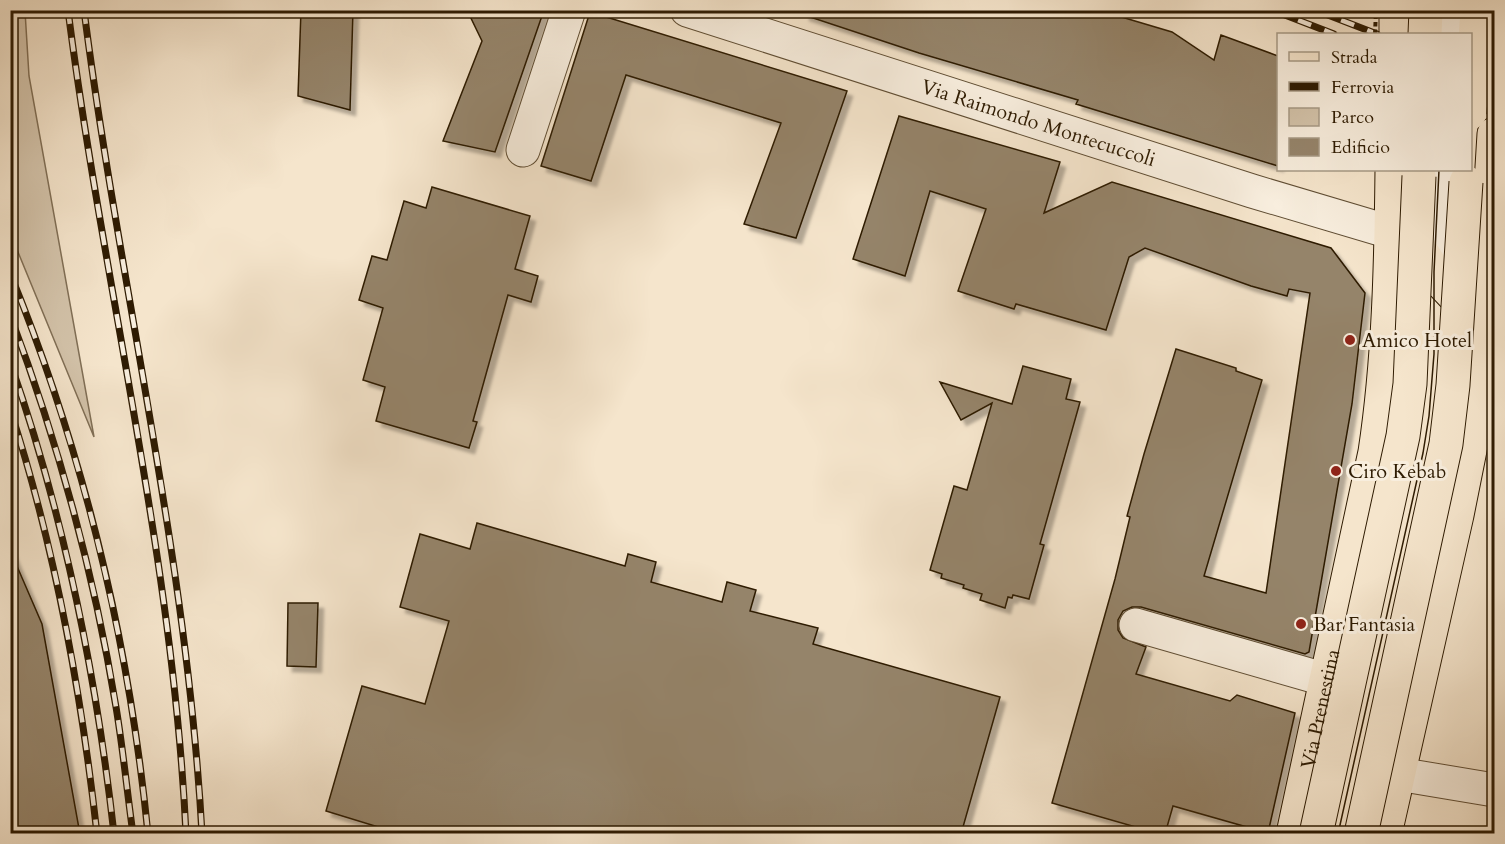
<svg xmlns="http://www.w3.org/2000/svg" width="1505" height="844" viewBox="0 0 1505 844" font-family="Cardo,serif">
<style>
.green{fill:#d3c3aa;stroke:#806f56;stroke-width:1.5}
.building{fill:#95846b;stroke:#2e1b02;stroke-width:1.5;filter:url(#shadow)}
.lines{fill:none;stroke-linecap:round;stroke-linejoin:round}
.minor-casing{stroke:#604e34;stroke-width:35}
.major-casing{stroke:#2e1b02;stroke-width:35}
.minor{stroke:#f8eede;stroke-width:33}
.major{stroke:#f5e5cc;stroke-width:33}
.tram{stroke:#2e1b02;stroke-width:1.5}
.rail-casing{stroke:#2e1b02;stroke-width:7}
.rail{stroke:#f8eede;stroke-width:4.5;stroke-dasharray:14;stroke-linecap:butt}
.minor-bridge-casing{stroke:#604e34;stroke-width:35;stroke-linecap:butt}
.highway-bridge-casing{stroke:#2e1b02;stroke-width:35;stroke-linecap:butt}
.path-bridge{stroke:#2e1b02;stroke-width:4;stroke-dasharray:4.5 3;stroke-linecap:butt}
.minor-bridge{stroke:#f8eede;stroke-width:33}
.highway-bridge{stroke:#f5e5cc;stroke-width:33}
.poi-dot{fill:#8f2418;stroke:#f8eede;stroke-width:2}
.labels{text-anchor:middle;dominant-baseline:central;stroke-width:6;stroke-linejoin:round;paint-order:stroke}
.street-label{font-size:20px;fill:#2e1b02;stroke:#f8eede}
.poi-label{font-size:20px;fill:#2e1b02;stroke:#f8eede;text-anchor:start}
</style>
<defs>
<filter id="shadow"><feDropShadow dx="5.5" dy="5.5" stdDeviation="1.5" flood-color="#0004"/></filter>
</defs>
<rect width="100%" height="100%" fill="#f5e5cc"/>
<filter id="stains"><feTurbulence type="fractalNoise" baseFrequency=".00333" numOctaves="4"/><feColorMatrix values="0 0 0 0 .2 0 0 0 0 .09 0 0 0 0 .02 0 0 0 .5 -.17"/></filter>
<radialGradient id="worn" r=".72"><stop offset=".6" stop-color="#630" stop-opacity="0"/><stop offset="1" stop-color="#630" stop-opacity=".3"/></radialGradient>
<path class="green" d="M 10,11 L 25,11 L 29,76 L 94,437 L 11,235 Z"/>
<path class="building" d="M 301,10 L 353,10 L 350,110 L 298,96 Z
M 467,10 L 544,10 L 495,152 L 443,141 L 482,41 Z
M 805,10 L 1098,10 L 1172,32 L 1214,60 L 1221,35 L 1278,56 L 1278,166 L 1076,104 L 1078,100 L 919,53 L 804,15 Z
M 590,12 L 847,91 L 796,238 L 744,224 L 781,123 L 626,75 L 591,181 L 541,166 Z
M 899,116 L 1060,162 L 1044,213 L 1112,182 L 1331,248 L 1365,293 L 1352,404 L 1309,652 L 1305,654 L 1141,607 L 1132,607 L 1123,611 L 1118,620 L 1118,630 L 1123,638 L 1146,647 L 1136,674 L 1230,701 L 1237,695 L 1295,713 L 1268,833 L 1173,806 L 1165,834 L 1160,834 L 1052,803 L 1115,579 L 1130,517 L 1127,516 L 1144,454 L 1176,349 L 1236,368 L 1236,371 L 1262,380 L 1204,576 L 1266,593 L 1310,293 L 1289,289 L 1287,296 L 1251,286 L 1145,248 L 1129,257 L 1106,330 L 1016,304 L 1014,309 L 958,291 L 986,209 L 930,191 L 905,276 L 853,259 Z
M 432,187 L 530,216 L 515,269 L 538,276 L 531,302 L 508,295 L 473,421 L 477,422 L 469,448 L 376,421 L 385,387 L 363,380 L 383,308 L 359,300 L 372,256 L 387,260 L 404,201 L 426,208 Z
M 1023,366 L 1071,379 L 1066,399 L 1080,402 L 1040,544 L 1044,545 L 1029,599 L 1013,595 L 1012,598 L 1008,597 L 1005,608 L 980,600 L 982,594 L 963,588 L 964,585 L 941,578 L 942,574 L 930,570 L 954,486 L 967,490 L 992,403 L 961,420 L 940,382 L 1012,404 Z
M 477,523 L 625,566 L 628,554 L 656,562 L 651,582 L 722,602 L 727,582 L 756,590 L 750,611 L 818,628 L 813,644 L 1000,697 L 961,834 L 401,834 L 326,811 L 362,686 L 425,704 L 449,621 L 400,607 L 420,534 L 470,549 Z
M 10,550 L 42,624 L 80,834 L 10,834 Z
M 288,603 L 318,603 L 316,667 L 287,666 Z"/>
<g class="lines">
<g class="minor-casing">
<g id="minor">
<path id="s1" d="M 687,10 L 1252,191 L 1390,232"/>
<path d="M 523,150 L 569,10"/>
<path d="M 1441,282 L 1439,266 L 1443,170"/>
<path d="M 1136,625 L 1327,680"/>
<path d="M 1398,774 L 1494,790"/>
</g>
</g>
<g class="major-casing">
<g id="major">
<path d="M 1396,34 L 1396,10"/>
<path d="M 1408,230 L 1441,282 L 1473,316"/>
<path id="s2" d="M 1293,834 L 1375,452 C 1389,359 1391,264 1392,170"/>
<path d="M 1385,834 L 1457,515 L 1477,415 L 1494,134"/>
</g>
</g>
<use href="#minor" class="minor"/>
<use href="#major" class="major"/>
<path class="tram" d="M 1445,34 L 1446,10
M 1454,34 L 1456,10
M 1338,834 L 1423,453 L 1429,416 L 1434,354 L 1434,272 L 1439,170"/>
<g class="rail-casing">
<path id="rail" d="M 68,10 C 103,285 173,556 186,834
M 84,10 C 119,285 187,556 202,834
M 1272,10 L 1334,34
M 1315,10 L 1377,34
M 1398,10 L 1461,34
M 1442,10 L 1494,31
M 1470,38 L 1494,48
M 1470,71 L 1494,80
M 1470,88 L 1494,97
M 10,273 C 83,451 129,642 148,834
M 10,315 C 58,442 94,573 116,707 C 123,749 127,791 133,834
M 10,362 C 64,515 96,673 114,834
M 10,409 C 55,547 81,690 97,834"/>
</g>
<use href="#rail" class="rail"/>
<g class="minor-bridge-casing">
<path id="minor-bridge" d="M 1449,34 L 1451,10"/>
</g>
<g class="highway-bridge-casing">
<path id="highway-bridge" d="M 1425,34 L 1426,10
M 1470,113 L 1477,10
M 1316,834 L 1403,436 L 1410,384 L 1419,176
M 1361,834 L 1446,444 L 1453,385 L 1466,182"/>
</g>
<path class="path-bridge" d="M 1375,34 L 1376,10"/>
<use href="#minor-bridge" class="minor-bridge"/>
<use href="#highway-bridge" class="highway-bridge"/>
</g>
<g class="poi-dot">
<circle cx="1350" cy="340" r="6"/>
<circle cx="1336" cy="471" r="6"/>
<circle cx="1301" cy="624" r="6"/>
</g>
<g class="labels">
<g class="street-label">
<text stroke="none"><textPath href="#s1" startOffset="369">Via Raimondo Montecuccoli</textPath></text>
<text stroke="none"><textPath href="#s2" startOffset="128">Via Prenestina</textPath></text>
</g>
<g class="poi-label">
<text x="1362" y="340">Amico Hotel</text>
<text x="1348" y="471">Ciro Kebab</text>
<text x="1313" y="624">Bar Fantasia</text>
</g>
</g>
<rect width="1505" height="844" fill="none" stroke="#f5e5cc" stroke-width="36"/>
<rect x="12" y="12" width="1481" height="820" fill="none" stroke="#2e1b02" stroke-width="3"/>
<rect x="18" y="18" width="1469" height="808" fill="none" stroke="#2e1b02" stroke-width="1.5"/>
<rect x="1277" y="33" width="195" height="138" fill="#f8eede" stroke="#a79a86" stroke-width="1.5"/>
<rect x="1289" y="52" width="30" height="9" fill="#f5e5cc" stroke="#a79a86" stroke-width="1.5"/>
<text x="1331" y="63" font-size="18" fill="#2e1b02">Strada</text>
<rect x="1289" y="82" width="30" height="9" fill="#2e1b02" stroke="#a79a86" stroke-width="1.5"/>
<text x="1331" y="93" font-size="18" fill="#2e1b02">Ferrovia</text>
<rect x="1289" y="108" width="30" height="18" fill="#d3c3aa" stroke="#a79a86" stroke-width="1.5"/>
<text x="1331" y="123" font-size="18" fill="#2e1b02">Parco</text>
<rect x="1289" y="138" width="30" height="18" fill="#95846b" stroke="#a79a86" stroke-width="1.5"/>
<text x="1331" y="153" font-size="18" fill="#2e1b02">Edificio</text>
<rect width="100%" height="100%" filter="url(#stains)"/>
<rect width="100%" height="100%" fill="url(#worn)"/>
</svg>
